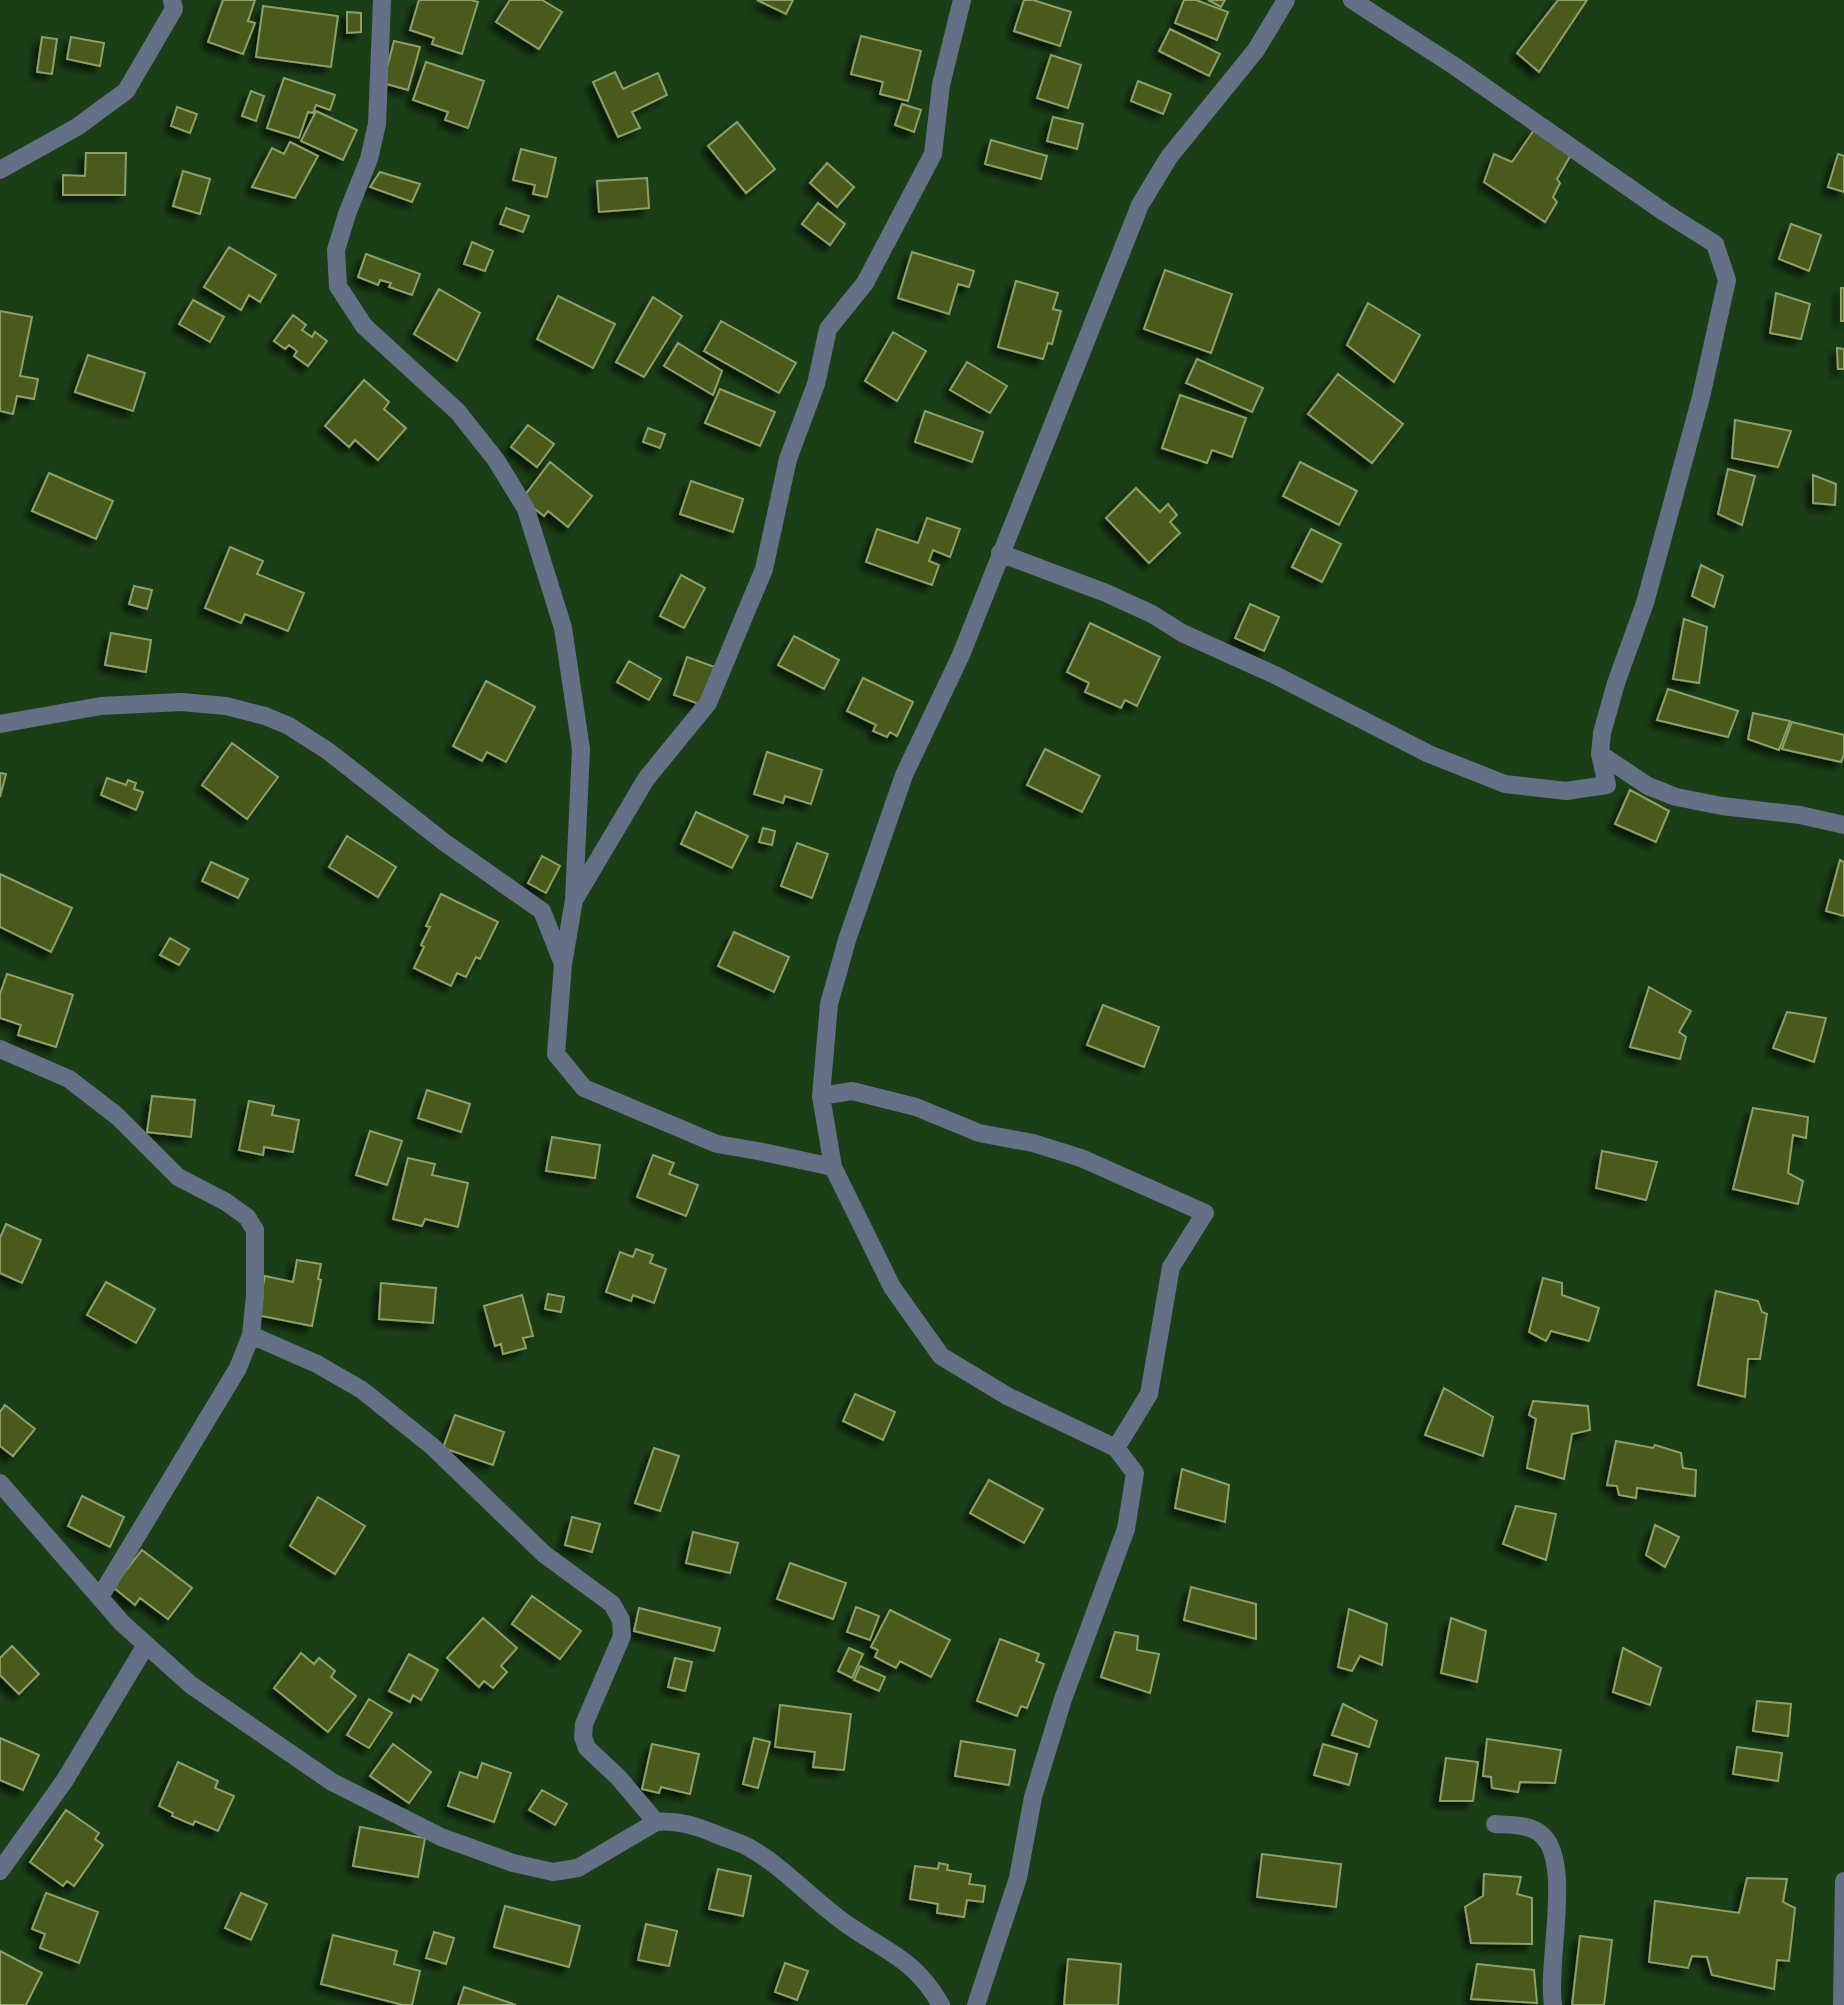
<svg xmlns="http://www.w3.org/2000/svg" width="1844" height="2005" viewBox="0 0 1844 2005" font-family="Manrope,sans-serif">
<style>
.building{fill:#4a5a1a;stroke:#8e9f68;stroke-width:2;filter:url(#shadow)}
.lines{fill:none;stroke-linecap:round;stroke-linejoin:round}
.minor{stroke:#647085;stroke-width:18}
</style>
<defs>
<filter id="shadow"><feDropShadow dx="-6" dy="6" stdDeviation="3.5" flood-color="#0009"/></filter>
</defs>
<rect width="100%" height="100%" fill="#1a3f17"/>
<path class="building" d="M 223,0 L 255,0 L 248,21 L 255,23 L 243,54 L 208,42 Z
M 419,0 L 471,0 L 478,2 L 462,54 L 432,44 L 434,38 L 410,30 Z
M 510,0 L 542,0 L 562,12 L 539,49 L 496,22 Z
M 757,0 L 793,0 L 786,14 Z
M 1024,0 L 1033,0 L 1071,12 L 1060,46 L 1014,31 Z
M 1184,0 L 1196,0 L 1228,12 L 1217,40 L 1175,23 Z
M 1208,0 L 1225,0 L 1221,7 Z
M 1558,0 L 1587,0 L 1539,72 L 1517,53 Z
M 263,6 L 338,16 L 331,67 L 256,57 Z
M 347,12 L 361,13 L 361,32 L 347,33 Z
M 1170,29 L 1220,54 L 1209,76 L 1159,51 Z
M 861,36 L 921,51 L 908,101 L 880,94 L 883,82 L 851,74 Z
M 42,37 L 57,39 L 52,74 L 37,72 Z
M 71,37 L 104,43 L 100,66 L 67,59 Z
M 394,41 L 420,47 L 408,90 L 383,83 Z
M 1051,55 L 1081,65 L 1068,108 L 1037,98 Z
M 426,62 L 484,81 L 468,128 L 445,120 L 448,112 L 413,100 Z
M 615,72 L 623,89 L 658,73 L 667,95 L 632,112 L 640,128 L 618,137 L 593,82 Z
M 284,78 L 335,95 L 330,110 L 316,105 L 313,113 L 308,112 L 299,138 L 267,128 Z
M 1138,81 L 1171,94 L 1163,114 L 1131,101 Z
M 251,91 L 264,96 L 256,121 L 242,116 Z
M 902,104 L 921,110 L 914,132 L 895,125 Z
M 177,107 L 197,114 L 190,133 L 171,126 Z
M 316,111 L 357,130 L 343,160 L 301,141 Z
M 1053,117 L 1083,124 L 1077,149 L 1047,141 Z
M 737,122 L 775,169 L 746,193 L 708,146 Z
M 1534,130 L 1572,153 L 1557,179 L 1560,183 L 1553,197 L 1557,202 L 1545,222 L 1484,182 L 1494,154 L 1512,162 Z
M 991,140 L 1047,156 L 1041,179 L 985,164 Z
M 290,142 L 318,156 L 295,198 L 252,187 L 272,148 L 284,154 Z
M 521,149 L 556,158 L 547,197 L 533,194 L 535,185 L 513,180 Z
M 86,153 L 126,153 L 125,195 L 63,195 L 63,175 L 85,176 Z
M 1838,154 L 1844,156 L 1844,192 L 1828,187 Z
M 827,163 L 854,187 L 837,207 L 810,183 Z
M 183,171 L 210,179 L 200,214 L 173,206 Z
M 380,172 L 420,184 L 412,202 L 370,187 Z
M 647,178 L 649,208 L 599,212 L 597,181 Z
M 818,203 L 845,224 L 830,245 L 802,224 Z
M 506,208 L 529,216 L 523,232 L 500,224 Z
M 1791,224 L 1821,235 L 1809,271 L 1779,259 Z
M 472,242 L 493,251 L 485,271 L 464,264 Z
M 229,247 L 276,275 L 260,302 L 249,295 L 241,310 L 204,287 Z
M 912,252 L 974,271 L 969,287 L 958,284 L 949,314 L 898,298 Z
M 366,254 L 420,274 L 412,295 L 389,287 L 391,283 L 380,280 L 378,285 L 358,277 Z
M 1165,270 L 1232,294 L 1211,353 L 1144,329 Z
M 1016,281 L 1058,293 L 1053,309 L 1061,311 L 1052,344 L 1048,343 L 1043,359 L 998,347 Z
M 1841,288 L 1844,288 L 1844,321 L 1841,321 Z
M 439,289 L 480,313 L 457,361 L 414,334 Z
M 1776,293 L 1810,304 L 1801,339 L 1770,333 Z
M 558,296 L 615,324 L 593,368 L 537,339 Z
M 653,297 L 682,316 L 644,377 L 616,362 Z
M 193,300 L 224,317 L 210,342 L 179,324 Z
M 1368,303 L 1420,335 L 1394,382 L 1347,345 Z
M 0,311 L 32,317 L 20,376 L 38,379 L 34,399 L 17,396 L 13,414 L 0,411 Z
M 293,315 L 306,325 L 302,330 L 312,337 L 315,332 L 327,341 L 308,366 L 294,356 L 297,351 L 289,345 L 285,349 L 274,341 Z
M 721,321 L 796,363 L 779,393 L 704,351 Z
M 893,332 L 926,351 L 897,401 L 865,381 Z
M 678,343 L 722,371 L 713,395 L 664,366 Z
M 1837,348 L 1844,349 L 1844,369 L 1838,369 Z
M 88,355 L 145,373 L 133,411 L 75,392 Z
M 1197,359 L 1263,388 L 1252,412 L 1186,383 Z
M 967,362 L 1007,386 L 990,413 L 950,390 Z
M 1338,374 L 1403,424 L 1372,463 L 1308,414 Z
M 364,380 L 389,402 L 384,409 L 406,428 L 378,460 L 355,440 L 349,447 L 325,426 Z
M 720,389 L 775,412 L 760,446 L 705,423 Z
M 1180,395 L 1246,418 L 1232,457 L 1212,450 L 1207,463 L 1162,448 Z
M 925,411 L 983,432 L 972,462 L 915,442 Z
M 1735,420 L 1791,431 L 1778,467 L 1732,458 Z
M 528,425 L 554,444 L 537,467 L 511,447 Z
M 648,428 L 665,434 L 660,448 L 643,442 Z
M 550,462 L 592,496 L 568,527 L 548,511 L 544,516 L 522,499 Z
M 1300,462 L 1357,491 L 1339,525 L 1283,496 Z
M 1728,469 L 1755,476 L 1742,525 L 1718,514 Z
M 49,473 L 113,501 L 96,539 L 32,511 Z
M 1813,475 L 1836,484 L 1835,505 L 1813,503 Z
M 691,481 L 743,499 L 733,532 L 680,514 Z
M 1136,488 L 1160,512 L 1168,504 L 1177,515 L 1170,522 L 1180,533 L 1149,563 L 1106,518 Z
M 927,518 L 960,529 L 950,557 L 933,550 L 929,561 L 939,565 L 932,585 L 866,562 L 877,529 L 918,543 Z
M 1311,529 L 1341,544 L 1322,582 L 1292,567 Z
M 230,547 L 263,561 L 257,574 L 304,593 L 288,631 L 245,614 L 241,623 L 205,608 Z
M 1701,565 L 1723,576 L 1714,607 L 1692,596 Z
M 681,575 L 705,588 L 684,628 L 660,616 Z
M 134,586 L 152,590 L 147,609 L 129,604 Z
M 1250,604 L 1279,617 L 1264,651 L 1235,638 Z
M 1684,619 L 1707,627 L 1699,683 L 1673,679 Z
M 1090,623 L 1160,657 L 1137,706 L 1125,700 L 1121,708 L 1085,692 L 1089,683 L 1067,672 Z
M 111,633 L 151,640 L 146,672 L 105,665 Z
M 794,636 L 839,660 L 824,689 L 778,665 Z
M 687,657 L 715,667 L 702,705 L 674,695 Z
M 629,661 L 661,679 L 649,700 L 617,682 Z
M 863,678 L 913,702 L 897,736 L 890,732 L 887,737 L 873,731 L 876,725 L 847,711 Z
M 486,681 L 535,707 L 506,762 L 487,752 L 482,761 L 453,746 Z
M 1668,689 L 1738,711 L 1728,737 L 1657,720 Z
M 1753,713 L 1790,721 L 1779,750 L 1748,739 Z
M 1792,722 L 1844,735 L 1844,755 L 1841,762 L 1782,749 Z
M 232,743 L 278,777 L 247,819 L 202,785 Z
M 1045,749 L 1100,776 L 1082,812 L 1027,785 Z
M 767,752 L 822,770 L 811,804 L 785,796 L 783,803 L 754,794 Z
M 0,773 L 6,774 L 0,797 Z
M 107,778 L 126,785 L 128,780 L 136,783 L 134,789 L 143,792 L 136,810 L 101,795 Z
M 1630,790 L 1669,811 L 1656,842 L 1615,824 Z
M 696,812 L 748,836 L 732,868 L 681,844 Z
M 763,828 L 775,831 L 772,845 L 759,842 Z
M 347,836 L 396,867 L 378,897 L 329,867 Z
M 797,843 L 828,854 L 812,898 L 781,886 Z
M 542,856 L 560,866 L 546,893 L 528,883 Z
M 1840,860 L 1844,862 L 1844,916 L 1826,911 Z
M 211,862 L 248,879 L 238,898 L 202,881 Z
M 0,874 L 72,908 L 51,952 L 0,927 Z
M 441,894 L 498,922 L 480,959 L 476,957 L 466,977 L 457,973 L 451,986 L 414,968 L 424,947 L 421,945 L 430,927 L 426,926 Z
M 734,932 L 789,957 L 774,992 L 718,966 Z
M 170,938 L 189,949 L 179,965 L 160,955 Z
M 7,974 L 73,995 L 56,1047 L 18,1035 L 21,1025 L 0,1018 L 0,994 Z
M 1649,987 L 1691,1011 L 1679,1032 L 1686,1037 L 1680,1059 L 1630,1047 Z
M 1103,1005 L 1159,1027 L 1144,1067 L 1087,1045 Z
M 1787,1012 L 1826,1018 L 1814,1062 L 1773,1048 Z
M 427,1090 L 470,1104 L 461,1132 L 418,1118 Z
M 152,1096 L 195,1100 L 191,1137 L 147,1132 Z
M 249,1101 L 274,1106 L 272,1115 L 299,1120 L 293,1152 L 264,1147 L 263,1155 L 239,1150 Z
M 1753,1108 L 1808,1117 L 1806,1138 L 1793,1135 L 1788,1173 L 1803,1181 L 1798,1204 L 1733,1189 Z
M 370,1131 L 402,1141 L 387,1185 L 356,1175 Z
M 552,1137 L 600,1145 L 595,1178 L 546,1171 Z
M 1602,1151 L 1657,1162 L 1646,1200 L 1596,1188 Z
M 653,1155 L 674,1163 L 669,1174 L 698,1185 L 686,1216 L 637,1197 Z
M 408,1158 L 435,1164 L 432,1175 L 468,1183 L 458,1227 L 425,1219 L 422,1226 L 393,1219 Z
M 6,1224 L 41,1240 L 22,1283 L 0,1273 L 0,1238 Z
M 636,1249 L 653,1255 L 650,1263 L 666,1269 L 654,1303 L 633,1295 L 631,1301 L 606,1292 L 620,1252 L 633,1257 Z
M 297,1260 L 321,1264 L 318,1279 L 321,1280 L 312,1326 L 257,1315 L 265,1276 L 293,1282 Z
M 1543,1278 L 1562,1283 L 1562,1295 L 1599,1308 L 1589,1341 L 1551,1331 L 1546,1341 L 1529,1332 Z
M 106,1282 L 155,1309 L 136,1343 L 87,1315 Z
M 381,1283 L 436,1288 L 433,1323 L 379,1319 Z
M 1716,1291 L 1758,1301 L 1762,1312 L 1767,1314 L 1760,1359 L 1748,1359 L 1745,1397 L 1698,1385 Z
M 548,1294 L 564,1297 L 561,1312 L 545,1309 Z
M 522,1295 L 533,1336 L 523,1338 L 526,1348 L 503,1354 L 501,1344 L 495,1346 L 484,1306 Z
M 1444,1388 L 1493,1417 L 1483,1456 L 1425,1435 Z
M 855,1394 L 895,1412 L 883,1440 L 843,1421 Z
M 1533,1401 L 1588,1406 L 1590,1430 L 1572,1434 L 1564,1479 L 1527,1468 L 1536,1419 L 1529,1415 Z
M 5,1405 L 35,1429 L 13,1456 L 0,1446 L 0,1412 Z
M 455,1415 L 504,1432 L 493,1465 L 443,1448 Z
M 1616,1441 L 1653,1448 L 1655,1445 L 1681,1453 L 1683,1468 L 1696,1470 L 1695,1496 L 1637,1488 L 1636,1498 L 1619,1495 L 1617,1486 L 1607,1485 Z
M 654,1448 L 679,1456 L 660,1511 L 635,1503 Z
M 1182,1469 L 1229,1485 L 1225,1522 L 1175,1508 Z
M 989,1480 L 1043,1509 L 1024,1543 L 970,1513 Z
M 82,1496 L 124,1517 L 110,1547 L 68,1526 Z
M 318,1497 L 365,1526 L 335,1574 L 290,1546 Z
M 1516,1506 L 1556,1514 L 1546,1560 L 1503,1544 Z
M 572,1517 L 600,1524 L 592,1552 L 565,1545 Z
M 1655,1525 L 1679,1537 L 1665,1567 L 1646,1555 Z
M 693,1532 L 738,1543 L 730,1573 L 686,1563 Z
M 142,1550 L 192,1588 L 168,1619 L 140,1598 L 135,1605 L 113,1587 Z
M 790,1563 L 846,1583 L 833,1619 L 777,1599 Z
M 1191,1587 L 1256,1604 L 1256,1639 L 1184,1620 Z
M 532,1596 L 581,1631 L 560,1659 L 512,1624 Z
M 856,1607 L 879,1616 L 870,1640 L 847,1632 Z
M 639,1608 L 720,1628 L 714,1651 L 634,1631 Z
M 1349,1609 L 1387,1624 L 1382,1665 L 1360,1656 L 1352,1671 L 1338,1667 Z
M 890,1610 L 950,1640 L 931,1677 L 900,1661 L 896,1668 L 875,1657 L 878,1650 L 871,1647 Z
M 483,1618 L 517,1648 L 501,1666 L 507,1672 L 493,1688 L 484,1681 L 479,1687 L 447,1658 Z
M 1451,1618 L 1486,1631 L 1477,1682 L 1441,1673 Z
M 1115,1632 L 1138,1636 L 1137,1650 L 1159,1654 L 1150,1693 L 1101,1677 Z
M 1000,1639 L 1039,1654 L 1036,1661 L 1044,1664 L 1027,1708 L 1021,1706 L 1017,1716 L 977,1701 Z
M 12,1646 L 39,1674 L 19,1694 L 0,1675 L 0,1658 Z
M 849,1648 L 863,1654 L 852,1678 L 838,1671 Z
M 1623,1648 L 1661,1668 L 1650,1705 L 1613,1692 Z
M 301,1653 L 314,1664 L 319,1658 L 335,1671 L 331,1677 L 356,1696 L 328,1732 L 274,1688 Z
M 409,1654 L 438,1670 L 421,1700 L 413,1695 L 410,1702 L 389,1691 Z
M 675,1658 L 692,1662 L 685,1691 L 668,1687 Z
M 860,1666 L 885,1677 L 879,1691 L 854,1680 Z
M 369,1699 L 392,1713 L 369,1748 L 347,1735 Z
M 1757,1701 L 1791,1704 L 1788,1736 L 1753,1731 Z
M 1343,1704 L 1377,1721 L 1369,1747 L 1332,1735 Z
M 780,1705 L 851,1714 L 844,1770 L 813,1767 L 815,1752 L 775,1747 Z
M 0,1738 L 39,1755 L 23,1790 L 0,1780 Z
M 754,1738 L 770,1742 L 758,1788 L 743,1784 Z
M 1487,1739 L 1561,1750 L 1555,1783 L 1520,1782 L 1518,1792 L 1492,1788 L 1491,1777 L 1483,1776 Z
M 961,1741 L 1015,1750 L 1009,1785 L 955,1776 Z
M 393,1744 L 431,1772 L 409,1803 L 370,1776 Z
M 652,1744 L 699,1754 L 690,1794 L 661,1787 L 659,1793 L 642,1789 Z
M 1323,1744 L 1357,1754 L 1349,1785 L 1314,1775 Z
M 1737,1747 L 1782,1753 L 1778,1781 L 1733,1774 Z
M 1446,1758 L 1478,1762 L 1473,1801 L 1440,1801 Z
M 178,1762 L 218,1781 L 215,1788 L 234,1796 L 218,1831 L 195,1821 L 193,1825 L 172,1816 L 173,1813 L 159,1806 Z
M 482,1763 L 511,1773 L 494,1822 L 448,1806 L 460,1772 L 477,1778 Z
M 542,1790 L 567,1804 L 555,1825 L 529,1810 Z
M 66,1810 L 99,1833 L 95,1839 L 103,1845 L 74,1886 L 67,1881 L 63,1886 L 30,1862 Z
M 360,1827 L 425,1838 L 418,1877 L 353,1866 Z
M 1262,1854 L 1341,1864 L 1336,1907 L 1257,1897 Z
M 939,1863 L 948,1865 L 947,1870 L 971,1874 L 969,1884 L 985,1886 L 983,1902 L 967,1900 L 964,1917 L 937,1913 L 938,1904 L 910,1899 L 915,1866 L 938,1869 Z
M 718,1869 L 751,1876 L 743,1916 L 709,1909 Z
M 1484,1874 L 1521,1877 L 1517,1894 L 1532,1898 L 1532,1944 L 1471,1943 L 1465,1907 L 1483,1896 Z
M 1747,1878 L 1787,1879 L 1783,1902 L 1795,1908 L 1789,1961 L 1777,1960 L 1774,1989 L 1712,1975 L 1707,1957 L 1692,1956 L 1688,1968 L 1649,1962 L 1655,1901 L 1739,1913 Z
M 46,1893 L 98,1912 L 79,1963 L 40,1948 L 45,1934 L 32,1929 Z
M 241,1893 L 267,1904 L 251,1940 L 225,1928 Z
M 505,1906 L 580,1926 L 569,1967 L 494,1947 Z
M 646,1924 L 677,1931 L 669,1966 L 638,1960 Z
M 434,1932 L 454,1938 L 446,1964 L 426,1958 Z
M 333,1935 L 397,1951 L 394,1964 L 420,1971 L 412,2005 L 403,2005 L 321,1984 Z
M 1580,1936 L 1612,1940 L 1604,2005 L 1572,2005 Z
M 0,1951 L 42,1973 L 26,2005 L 0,2005 Z
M 1068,1959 L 1121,1964 L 1118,2005 L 1064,2005 Z
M 785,1963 L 808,1971 L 797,2000 L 775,1992 Z
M 1477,1964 L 1534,1970 L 1537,2003 L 1471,1999 Z
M 464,1987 L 516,2005 L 458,2005 Z"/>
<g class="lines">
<path class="minor" d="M 382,0 L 377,124 L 369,159 L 347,214 L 336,250 L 338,286 L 364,326 L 458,412 L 496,460 L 526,509 L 563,628 L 581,749 L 574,900 L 563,964 L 556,1054 L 584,1088 L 717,1144 L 763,1152 L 833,1167
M 1352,0 L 1453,65 L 1664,212 L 1715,244 L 1727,280 L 1701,397 L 1645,603 L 1616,683 L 1602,733 L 1600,754
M 0,170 L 77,127 L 126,91 L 174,9 L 172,0
M 1000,553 L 1106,593 L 1152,614 L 1182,633 L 1277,676 L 1429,754 L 1505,784 L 1566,791 L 1607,785 L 1600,754 L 1648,786 L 1676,797 L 1722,806 L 1800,815 L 1844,825
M 0,724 L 101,706 L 181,702 L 226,706 L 265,716 L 289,726 L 328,751 L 444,842 L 542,911 L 563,964
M 576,897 L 646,779 L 708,703 L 764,569 L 788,459 L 816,384 L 828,329 L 865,283 L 933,154 L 941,85 L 962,0
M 0,1049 L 69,1079 L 117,1116 L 178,1177 L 226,1202 L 247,1217 L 255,1230 L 255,1296 L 251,1335 L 238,1368 L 100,1597
M 821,1096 L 852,1091 L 916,1107 L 979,1133 L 1033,1143 L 1081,1158 L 1205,1213 L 1171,1267 L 1149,1394 L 1116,1448
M 251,1335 L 317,1364 L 362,1390 L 433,1447 L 544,1554 L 612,1604 L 621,1620 L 622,1636 L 584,1724 L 583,1737 L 587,1748 L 618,1777 L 656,1822
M 0,1483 L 122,1623 L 191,1685 L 332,1782 L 441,1837 L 513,1863 L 553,1872 L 578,1868 L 656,1822 C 676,1820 694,1825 713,1833 C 724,1838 737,1841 748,1847 C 783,1866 812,1900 845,1923 C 886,1952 914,1958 941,2005
M 1495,1824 C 1509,1825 1530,1824 1542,1835 C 1573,1863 1546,1963 1553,2005
M 0,1871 L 65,1780 L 146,1645
M 976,2005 L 1018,1878 L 1033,1797 L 1063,1699 L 1126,1529 L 1135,1473 L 1116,1448 L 1009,1397 L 941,1356 L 892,1287 L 833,1167 L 821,1096 L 829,1004 L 847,940 L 904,775 L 961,655 L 1140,205 L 1169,157 L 1256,50 L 1286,0
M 1842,2005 L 1844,1881"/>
</g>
</svg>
